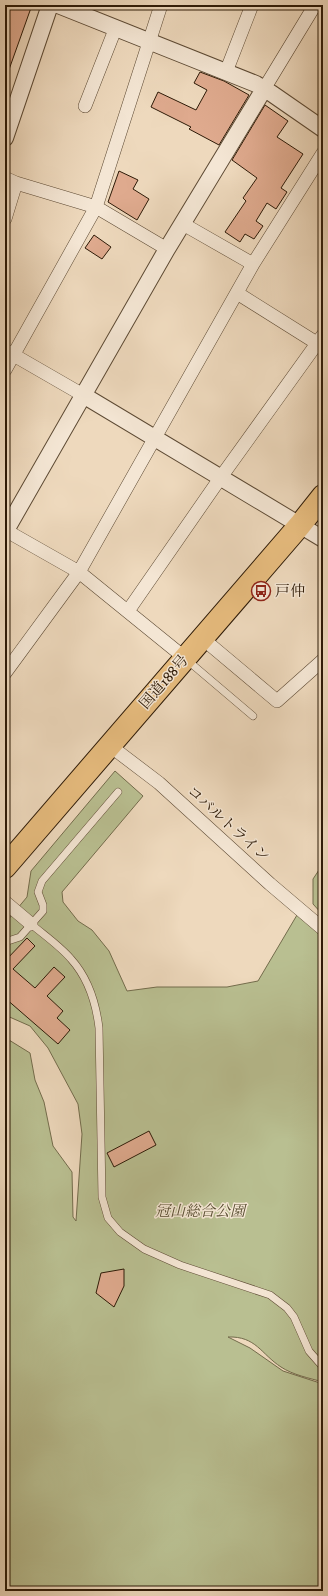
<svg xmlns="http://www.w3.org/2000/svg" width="328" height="1596" viewBox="0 0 328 1596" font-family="'IM FELL DW Pica','Noto Serif JP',serif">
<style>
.green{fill:#b9bf91;stroke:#736c4c}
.building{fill:#dfaa8e;stroke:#2d1a07}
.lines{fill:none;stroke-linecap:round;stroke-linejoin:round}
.service-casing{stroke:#5d4a34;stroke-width:8}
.minor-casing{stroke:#5d4a34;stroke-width:14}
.tertiary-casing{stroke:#5d4a34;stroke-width:18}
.trunk-casing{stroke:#2d1a07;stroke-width:24}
.service{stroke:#f4e6d4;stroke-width:7}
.minor{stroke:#f4e6d4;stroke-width:13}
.tertiary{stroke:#f4e6d4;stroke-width:16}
.trunk{stroke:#e7bc7e;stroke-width:22}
.labels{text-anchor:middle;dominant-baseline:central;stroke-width:3;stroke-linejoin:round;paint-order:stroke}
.poi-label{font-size:15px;fill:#2d1a07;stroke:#f4e6d4;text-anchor:start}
.street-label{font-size:15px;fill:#2d1a07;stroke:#f4e6d4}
.park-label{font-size:15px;font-style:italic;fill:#574c30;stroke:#f4e6d4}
</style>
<rect width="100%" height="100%" fill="#eed9bd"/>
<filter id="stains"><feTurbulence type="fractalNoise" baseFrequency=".005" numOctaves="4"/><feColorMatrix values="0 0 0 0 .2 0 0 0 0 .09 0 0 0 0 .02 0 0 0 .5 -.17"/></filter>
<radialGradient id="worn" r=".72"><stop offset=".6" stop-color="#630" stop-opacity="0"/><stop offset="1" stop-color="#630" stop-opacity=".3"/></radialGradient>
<path class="green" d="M 115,771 L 143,796 L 62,892 L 63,902 L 78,921 L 92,930 L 109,951 L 127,991 L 157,987 L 227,987 L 258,981 L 297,915 L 315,930 L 323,938 L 323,1382 C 309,1378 293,1375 281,1367 C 261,1354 256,1336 228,1337 L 250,1348 L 283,1371 L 323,1384 L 323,1591 L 5,1591 L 5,1040 L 9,1040 L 30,1053 L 35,1080 L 44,1102 L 53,1146 L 72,1172 L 73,1217 L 76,1221 L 82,1134 L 78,1104 L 48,1048 L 30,1026 L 5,1015 L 5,922 L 7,921 L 27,897 L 31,871 Z
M 323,864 L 323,915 L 313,904 L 313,879 Z"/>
<path class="building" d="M 5,5 L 32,5 L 6,78 L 5,77 Z
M 200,72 L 224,81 L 249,95 L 219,145 L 189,129 L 191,127 L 151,107 L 158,92 L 196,110 L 207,90 L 194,83 Z
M 265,105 L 288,121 L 277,137 L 303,154 L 281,188 L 287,192 L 276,209 L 267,203 L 256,221 L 263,226 L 254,239 L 245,234 L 240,242 L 225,232 L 246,201 L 243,198 L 257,178 L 232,160 Z
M 119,171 L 138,180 L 133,189 L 149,199 L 137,220 L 108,202 Z
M 94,235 L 111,247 L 102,259 L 85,248 Z
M 27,938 L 35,946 L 13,969 L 35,988 L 54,967 L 65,977 L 47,996 L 63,1011 L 57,1018 L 70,1030 L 58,1044 L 5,998 L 5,961 Z
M 149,1131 L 156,1145 L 114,1167 L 107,1153 Z
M 124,1269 L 124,1286 L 114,1307 L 96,1293 L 101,1273 Z"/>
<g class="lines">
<g class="service-casing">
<path id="service" d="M 187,660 L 253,716
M 31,924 C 44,935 60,946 71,959 C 89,979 96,1003 99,1028 L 102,1197 L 108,1218 L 120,1232 L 144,1249 L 180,1265 L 270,1295 L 287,1308 L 294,1317 L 309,1351 L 323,1367
M 5,942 L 20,937 L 43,911 L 43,905 L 38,892 L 42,881 L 118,792"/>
</g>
<g class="minor-casing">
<path id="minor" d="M 226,72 L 252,5
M 264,89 L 315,5
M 85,106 L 116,27
M 5,178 L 16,183 L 96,207 L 167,249
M 5,219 L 16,183
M 183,224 L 253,264
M 237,293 L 323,347
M 5,350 L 83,395
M 5,370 L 96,207 L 161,5
M 5,530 L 79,572 L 185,658
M 128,611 L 221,477 L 323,335
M 202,638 L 277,701 L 323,660
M 5,673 L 79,572 L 253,264 L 323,153
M 109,745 L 159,783 L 270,884 L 323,929
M 5,902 L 31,924"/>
</g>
<g class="tertiary-casing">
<path id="tertiary" d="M 58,5 L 256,84 L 271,93 L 323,129
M 5,138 L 50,5
M 83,395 L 323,539
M 5,532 L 167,249 L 264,89"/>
</g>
<g class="trunk-casing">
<path id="trunk" d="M 5,867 L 300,525 L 323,496"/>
</g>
<use href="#service" class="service"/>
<use href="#minor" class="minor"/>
<use href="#tertiary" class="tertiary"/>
<use href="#trunk" class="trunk"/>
</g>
<defs>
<g id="bus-ring" transform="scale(1)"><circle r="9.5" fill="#f4e6d4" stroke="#8f2418" stroke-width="1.5"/><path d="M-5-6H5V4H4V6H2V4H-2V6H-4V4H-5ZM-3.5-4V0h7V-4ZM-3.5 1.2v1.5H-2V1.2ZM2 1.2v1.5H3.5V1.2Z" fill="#8f2418"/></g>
</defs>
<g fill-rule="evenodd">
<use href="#bus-ring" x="261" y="591"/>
</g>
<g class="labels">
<g class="poi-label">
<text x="275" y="591">戸仲</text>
</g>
<g class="street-label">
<text transform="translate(164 682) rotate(-49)">国道188号</text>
<text transform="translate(228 824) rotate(42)">コバルトライン</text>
</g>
<g class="park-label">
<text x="200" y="1211">冠山総合公園</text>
</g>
</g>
<rect width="328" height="1596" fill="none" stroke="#eed9bd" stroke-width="20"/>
<rect x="6" y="6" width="316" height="1584" fill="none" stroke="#2d1a07" stroke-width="2"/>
<rect x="10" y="10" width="308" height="1576" fill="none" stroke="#2d1a07"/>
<rect width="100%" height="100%" filter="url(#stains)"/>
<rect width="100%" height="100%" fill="url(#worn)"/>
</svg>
